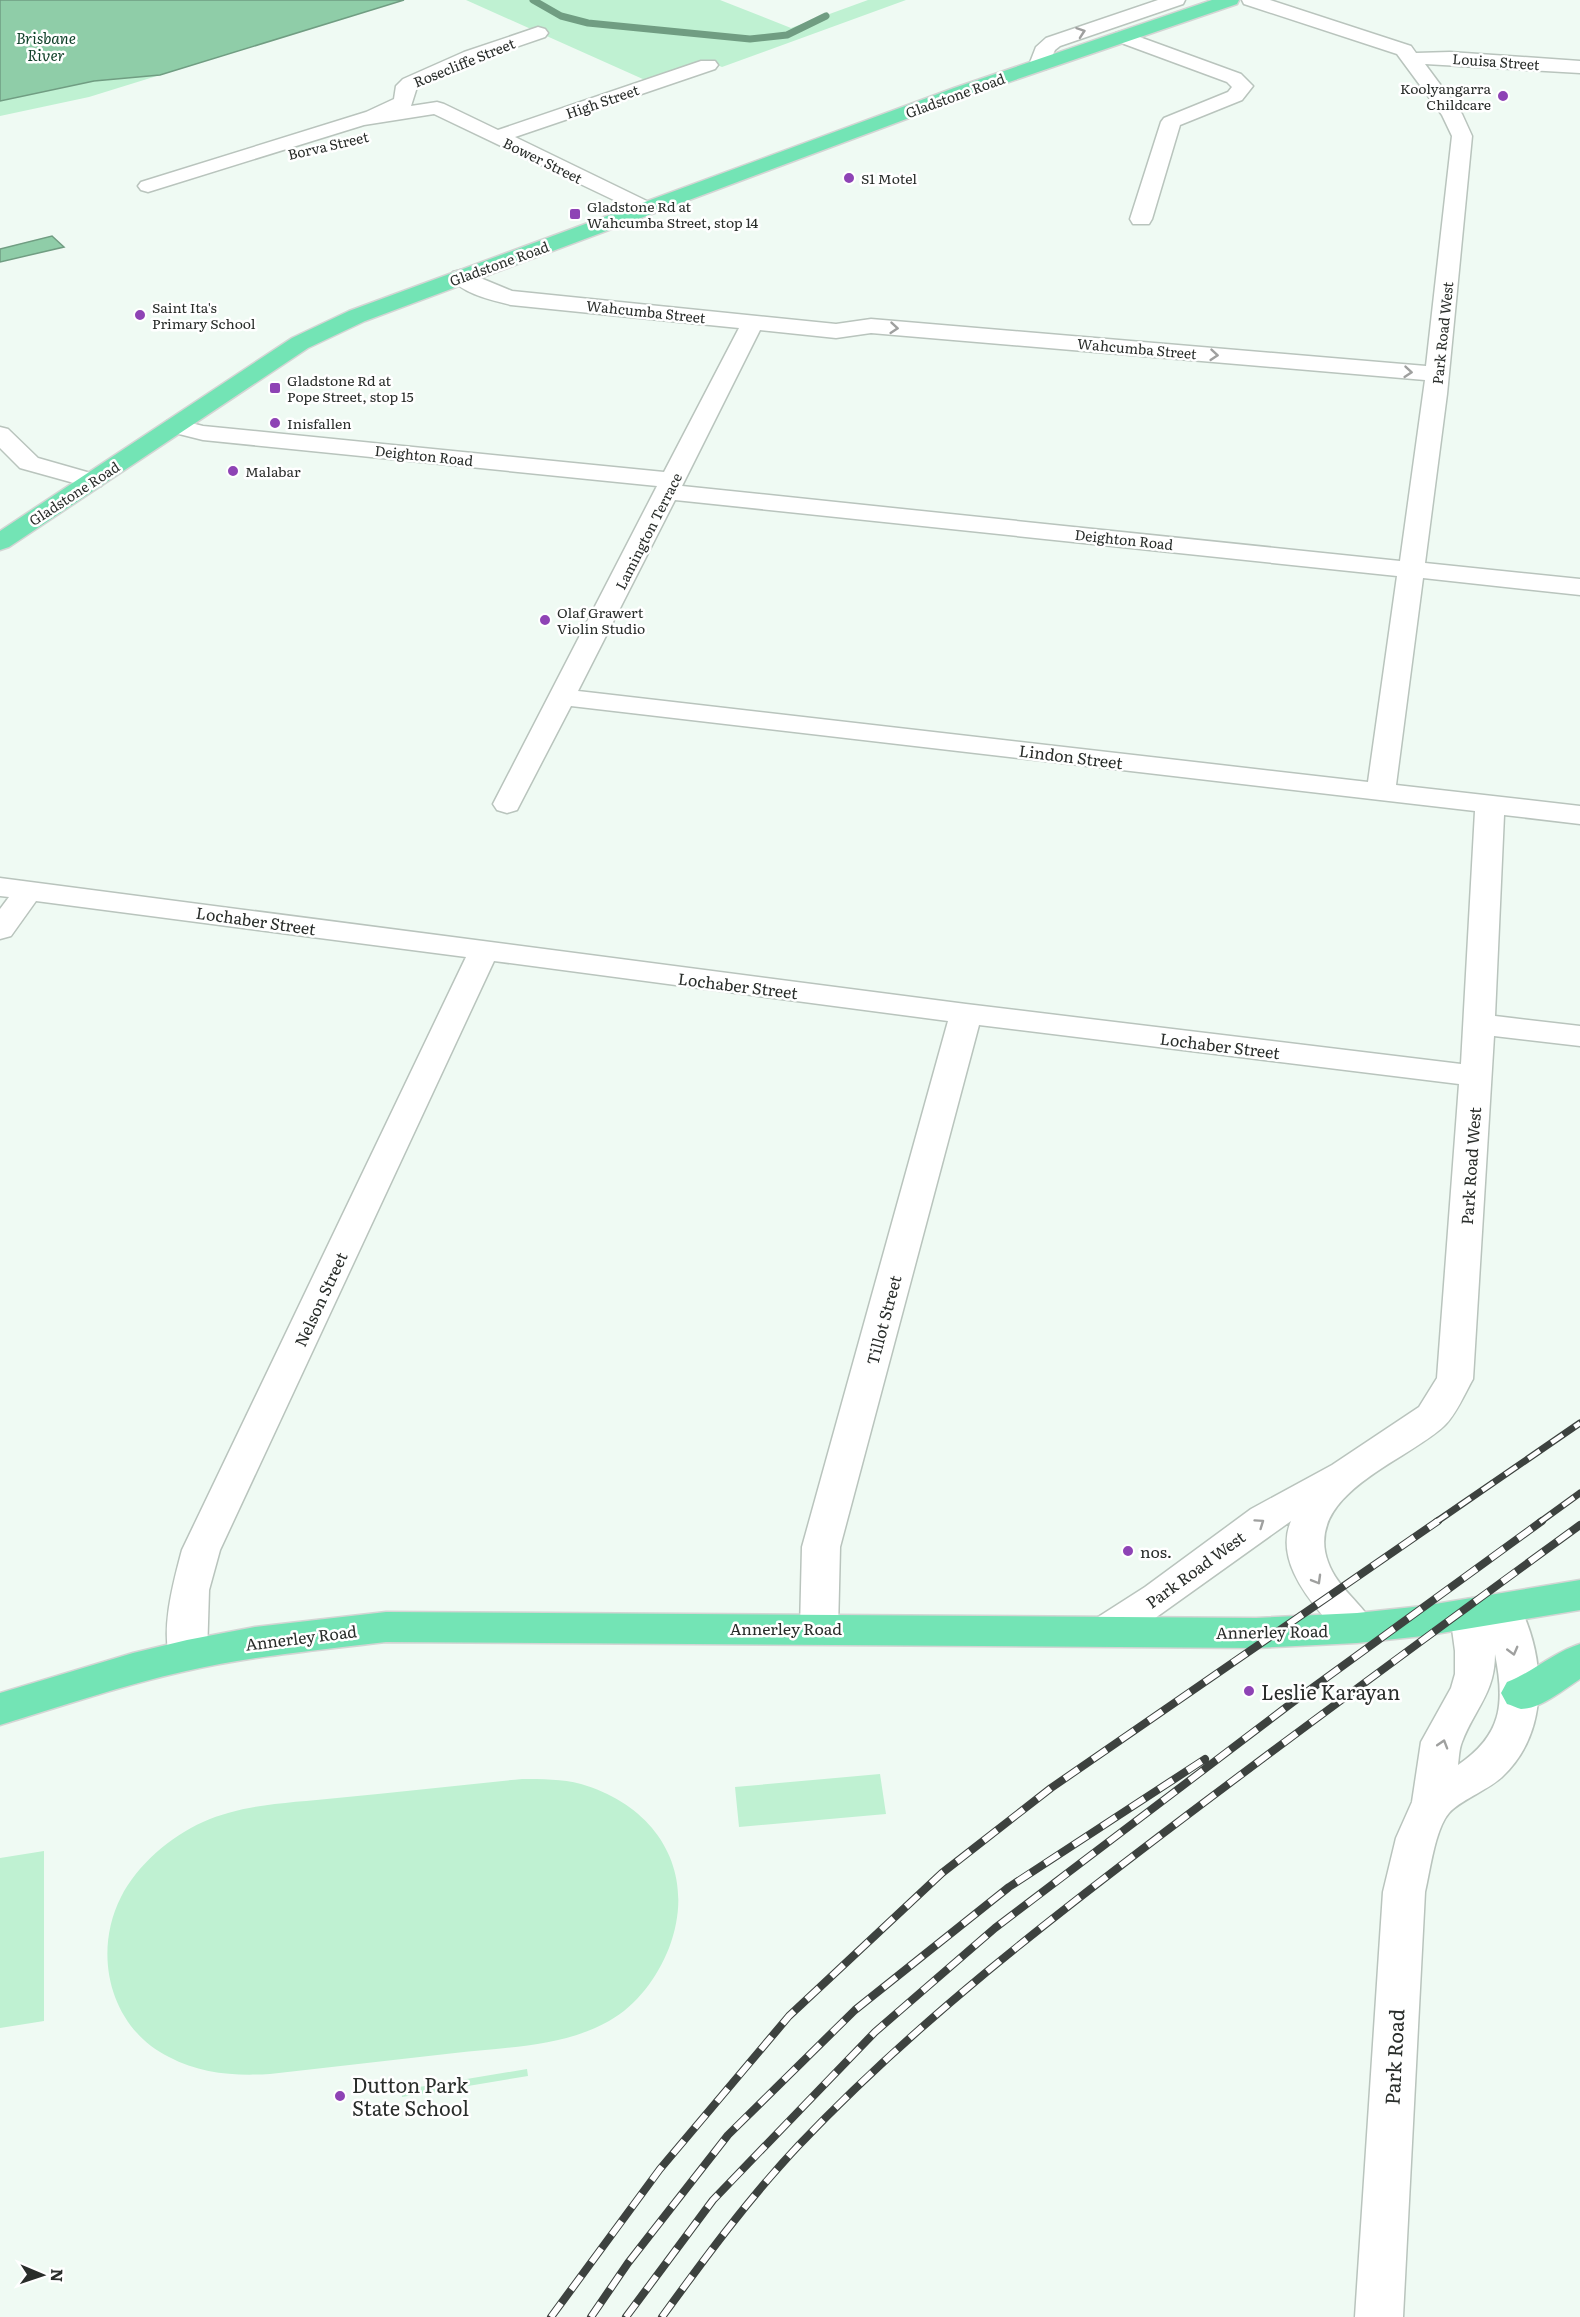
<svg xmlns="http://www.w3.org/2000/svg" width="1580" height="2317" viewBox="0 0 1580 2317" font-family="Literata,serif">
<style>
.green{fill:#bff1d2}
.water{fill:#8fcda8;stroke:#709d82;stroke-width:1.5}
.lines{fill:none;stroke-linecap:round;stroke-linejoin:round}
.stream{stroke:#709d82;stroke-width:7}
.minor-casing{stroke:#b9c4bd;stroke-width:3}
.major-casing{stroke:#d4d5d4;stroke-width:3}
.minor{fill:#fff;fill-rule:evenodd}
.major{fill:#73e4b5;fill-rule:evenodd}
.rail-far1-casing{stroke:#3d423f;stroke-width:7}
.rail-casing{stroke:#3d423f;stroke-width:8}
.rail-far1{stroke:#fff;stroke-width:4.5;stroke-dasharray:14;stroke-linecap:butt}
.rail{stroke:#fff;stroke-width:6;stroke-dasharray:17;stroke-linecap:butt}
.oneway{stroke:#9fa09f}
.poi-dot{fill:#8e43b5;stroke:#fff;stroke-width:2}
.labels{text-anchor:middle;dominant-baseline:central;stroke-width:5;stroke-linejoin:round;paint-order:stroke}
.far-street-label{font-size:14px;fill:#292d2a;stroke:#fff}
.far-poi-label{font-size:14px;fill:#292d2a;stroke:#fff;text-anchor:start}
.far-water-label{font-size:15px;font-style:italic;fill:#0f4028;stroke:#fff}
.street-label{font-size:16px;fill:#292d2a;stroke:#fff}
.poi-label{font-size:16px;fill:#292d2a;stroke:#fff;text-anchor:start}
.near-poi-label{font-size:20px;fill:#292d2a;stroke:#fff;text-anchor:start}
.near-street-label{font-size:20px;fill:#292d2a;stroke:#fff}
</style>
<rect width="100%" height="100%" fill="#effaf3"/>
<path class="green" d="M 466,0 L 720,0 L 791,28 L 868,0 L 906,0 L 722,67 L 705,60 L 645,80 Z
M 144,75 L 160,75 L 89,97 L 0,116 L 0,101 L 94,81 Z
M 880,1774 L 886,1814 L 739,1827 L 735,1787 Z
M 522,1779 C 542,1779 562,1779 581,1784 C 657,1806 698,1872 669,1948 C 657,1978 637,2005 609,2021 C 563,2047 507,2047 455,2053 C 393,2060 332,2067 270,2074 C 235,2076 201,2074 169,2057 C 110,2028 92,1954 121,1897 C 137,1865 171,1836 203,1822 C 245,1803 293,1803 337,1798 C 399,1792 460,1785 522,1779 Z
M 44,1851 L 44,2021 L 0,2028 L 0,1858 Z
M 527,2069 L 528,2076 L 402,2097 L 401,2090 Z"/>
<path class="water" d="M 0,0 L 404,0 L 160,75 L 94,81 L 0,101 Z
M 52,236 L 64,247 L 0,262 L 0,249 Z"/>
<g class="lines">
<path class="stream" d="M 533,0 L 561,16 L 588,23 L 750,39 L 787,35 L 826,16"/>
<g class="minor-casing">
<path id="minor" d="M 1158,0 L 1185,0 L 1183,4 L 1060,46 L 1055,50 L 1046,69 L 1032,69 L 1029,65 L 1036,47 L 1046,38 Z
M 1242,0 L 1270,0 L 1411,46 L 1416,53 L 1450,52 L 1580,61 L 1580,73 L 1425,64 L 1462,114 L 1472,136 L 1447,394 L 1425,563 L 1580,579 L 1580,595 L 1423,578 L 1396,785 L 1580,806 L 1580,824 L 1504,815 L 1495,1016 L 1580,1026 L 1580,1046 L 1494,1036 L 1473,1379 C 1465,1393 1456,1415 1444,1426 C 1407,1461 1303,1494 1328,1562 C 1337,1588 1363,1604 1376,1628 L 1371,1639 C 1361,1642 1353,1644 1344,1639 C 1337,1635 1330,1624 1325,1618 C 1303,1593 1276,1556 1291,1521 L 1123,1641 L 1109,1645 L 1095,1641 L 1090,1630 L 1095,1619 L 1145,1587 L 1251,1509 L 1332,1465 L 1419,1407 L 1437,1378 L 1459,1084 L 979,1025 L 840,1547 L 838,1629 L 833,1640 L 819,1644 L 805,1640 L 800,1629 L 802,1547 L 948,1021 L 494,961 L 220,1550 L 209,1590 L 207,1655 L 201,1666 L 187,1670 L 173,1666 C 158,1637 174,1580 182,1550 L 466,957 L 36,901 L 11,936 L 0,939 L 0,909 L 9,897 L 0,896 L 0,878 L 966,1004 L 1461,1064 L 1475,811 L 571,706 L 517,810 L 507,813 L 497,810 L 493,804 L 657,486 L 203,440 L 167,431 L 163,426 L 167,421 L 175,419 L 203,426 L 664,472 L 739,328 L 511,305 C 492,300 462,294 450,277 L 453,272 L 461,270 L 512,291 L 836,324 L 871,319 L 1426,366 L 1452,136 L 1442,115 L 1397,54 L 1244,4 ZM 760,330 L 836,338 L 871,333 L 1425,380 L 1400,561 L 682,486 ZM 675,500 L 1397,576 L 1368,782 L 578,691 Z
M 538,27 L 545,29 L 548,33 L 545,37 L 478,60 L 417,87 L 411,106 L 437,102 L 444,104 L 498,130 L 701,61 L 715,61 L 718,65 L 715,69 L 515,137 L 653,204 L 657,208 L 653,212 L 639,212 L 434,114 L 364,125 L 148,192 L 141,190 L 138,186 L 141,182 L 366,112 L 394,99 L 396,86 L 403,79 L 464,52 Z
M 1123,31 L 1241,74 L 1253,86 L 1242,100 L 1180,125 L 1152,219 L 1149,224 L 1133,224 L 1130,219 L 1161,122 L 1164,118 L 1228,92 L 1232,87 L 1227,82 L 1116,41 L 1113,37 L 1116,33 Z
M 0,427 L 8,429 L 38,458 L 101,476 L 104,481 L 101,486 L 92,488 L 20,468 L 0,448 Z
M 1502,1594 L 1516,1599 C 1546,1655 1551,1731 1502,1777 C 1488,1790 1459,1801 1449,1813 C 1435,1829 1430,1871 1425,1892 L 1403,2317 L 1355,2317 L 1383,1892 L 1396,1838 L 1412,1802 L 1421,1742 L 1451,1688 L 1455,1674 L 1455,1651 L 1450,1614 L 1455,1603 L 1469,1599 L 1484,1606 L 1488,1599 ZM 1495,1654 C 1505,1704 1502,1735 1458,1765 C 1459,1758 1459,1749 1462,1742 C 1475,1708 1495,1693 1495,1654 Z"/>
</g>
<g class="major-casing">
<path id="major" d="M 1212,0 L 1239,0 L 1237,4 L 968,96 L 365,321 L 308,348 L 9,547 L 0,550 L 0,531 L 292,338 L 349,311 L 954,88 Z
M 1580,1580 L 1580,1610 L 1423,1636 L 1357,1643 L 1256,1648 L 386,1642 C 319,1650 252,1656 186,1671 C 123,1685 62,1706 0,1725 L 0,1693 L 133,1653 L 187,1640 L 255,1627 L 386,1612 L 1256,1618 L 1357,1613 L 1423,1606 Z
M 1580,1644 L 1580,1679 C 1564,1689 1541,1709 1521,1709 C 1517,1708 1511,1705 1507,1704 L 1501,1693 L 1507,1682 C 1533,1672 1554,1652 1580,1644 Z"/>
</g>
<use href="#minor" class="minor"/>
<use href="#major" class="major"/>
<g class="rail-far1-casing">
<path id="rail-far1" d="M 1436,1522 L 1580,1423
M 1540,1522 L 1580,1493"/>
</g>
<g class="rail-casing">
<path id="rail" d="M 551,2317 L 660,2169 L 789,2016 L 942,1873 L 1051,1788 L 1438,1521
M 591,2317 L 628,2263 L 728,2135 L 855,2010 L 1009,1887 L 1205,1759
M 626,2317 L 713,2200 L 875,2032 L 995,1928 L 1293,1702 L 1542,1521
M 662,2317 C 705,2258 749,2198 799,2145 C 916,2022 1051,1918 1186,1816 C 1316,1718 1448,1621 1580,1525"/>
</g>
<use href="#rail-far1" class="rail-far1"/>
<use href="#rail" class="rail"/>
</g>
<defs><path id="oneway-chevron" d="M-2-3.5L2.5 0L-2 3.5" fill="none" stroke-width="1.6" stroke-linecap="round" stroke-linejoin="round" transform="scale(1.5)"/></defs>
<g class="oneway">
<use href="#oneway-chevron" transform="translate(1081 32) rotate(-19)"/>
<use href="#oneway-chevron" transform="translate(894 328) rotate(5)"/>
<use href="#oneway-chevron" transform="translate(1214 355) rotate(5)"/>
<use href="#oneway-chevron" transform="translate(1408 372) rotate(5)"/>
<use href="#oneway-chevron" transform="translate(1260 1523) rotate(-35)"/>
<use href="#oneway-chevron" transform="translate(1317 1580) rotate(60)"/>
<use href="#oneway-chevron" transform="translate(1513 1651) rotate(75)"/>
<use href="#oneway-chevron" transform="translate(1443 1744) rotate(-73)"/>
</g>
<g class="poi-dot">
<circle cx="1503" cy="96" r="6"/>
<circle cx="849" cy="178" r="6"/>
<rect x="569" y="208" width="12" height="12" rx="3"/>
<circle cx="140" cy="315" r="6"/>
<rect x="269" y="382" width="12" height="12" rx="3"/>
<circle cx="275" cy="423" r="6"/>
<circle cx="233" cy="471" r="6"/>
<circle cx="545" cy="620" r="6"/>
<circle cx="1128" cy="1551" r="6"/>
<circle cx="1249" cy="1691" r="6"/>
<circle cx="340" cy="2096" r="6"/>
</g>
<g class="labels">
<g class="far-street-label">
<text transform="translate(1496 61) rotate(4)">Louisa Street</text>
<text transform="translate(464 62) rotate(-22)">Rosecliffe Street</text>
<text transform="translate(955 95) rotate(-20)">Gladstone Road</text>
<text transform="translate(602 101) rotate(-19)">High Street</text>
<text transform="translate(328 145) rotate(-13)">Borva Street</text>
<text transform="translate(543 160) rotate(26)">Bower Street</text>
<text transform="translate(499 263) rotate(-20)">Gladstone Road</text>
<text transform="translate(646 311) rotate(6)">Wahcumba Street</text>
<text transform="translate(1442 333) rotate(-84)">Park Road West</text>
<text transform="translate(1137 348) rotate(5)">Wahcumba Street</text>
<text transform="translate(424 455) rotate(6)">Deighton Road</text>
<text transform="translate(74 493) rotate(-33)">Gladstone Road</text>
<text transform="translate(648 531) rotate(-63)">Lamington Terrace</text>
<text transform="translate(1124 539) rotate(6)">Deighton Road</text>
</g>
<g class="far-poi-label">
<text x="1491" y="88" text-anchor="end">Koolyangarra<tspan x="1491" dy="16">Childcare</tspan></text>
<text x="861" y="178">S1 Motel</text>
<text x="587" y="206">Gladstone Rd at<tspan x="587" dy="16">Wahcumba Street, stop 14</tspan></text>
<text x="152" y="307">Saint Ita's<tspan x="152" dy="16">Primary School</tspan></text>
<text x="287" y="380">Gladstone Rd at<tspan x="287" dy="16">Pope Street, stop 15</tspan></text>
<text x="287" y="423">Inisfallen</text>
<text x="245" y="471">Malabar</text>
<text x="557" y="612">Olaf Grawert<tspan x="557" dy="16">Violin Studio</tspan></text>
</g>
<g class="far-water-label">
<text x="46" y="37">Brisbane<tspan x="46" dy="17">River</tspan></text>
</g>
<g class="street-label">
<text transform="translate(1071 756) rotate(7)">Lindon Street</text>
<text transform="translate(256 920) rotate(8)">Lochaber Street</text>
<text transform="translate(738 985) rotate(7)">Lochaber Street</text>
<text transform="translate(1220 1045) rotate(7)">Lochaber Street</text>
<text transform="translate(1470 1166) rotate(-86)">Park Road West</text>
<text transform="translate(320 1299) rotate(-65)">Nelson Street</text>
<text transform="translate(883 1320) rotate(-75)">Tillot Street</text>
<text transform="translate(1195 1569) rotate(-36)">Park Road West</text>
<text x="786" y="1628">Annerley Road</text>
<text transform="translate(1272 1631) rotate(-1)">Annerley Road</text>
<text transform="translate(301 1637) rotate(-7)">Annerley Road</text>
</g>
<g class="poi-label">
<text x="1140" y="1551">nos.</text>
</g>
<g class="near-poi-label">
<text x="1261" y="1691">Leslie Karayan</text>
<text x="352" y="2084">Dutton Park<tspan x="352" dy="23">State School</tspan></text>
</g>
<g class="near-street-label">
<text transform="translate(1393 2057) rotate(-87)">Park Road</text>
</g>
</g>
<g transform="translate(42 2275) rotate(92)" stroke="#ffffff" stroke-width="4.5" paint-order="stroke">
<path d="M0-4.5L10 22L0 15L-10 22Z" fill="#292d2a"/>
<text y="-9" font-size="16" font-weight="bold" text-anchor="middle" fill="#292d2a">N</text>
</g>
</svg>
